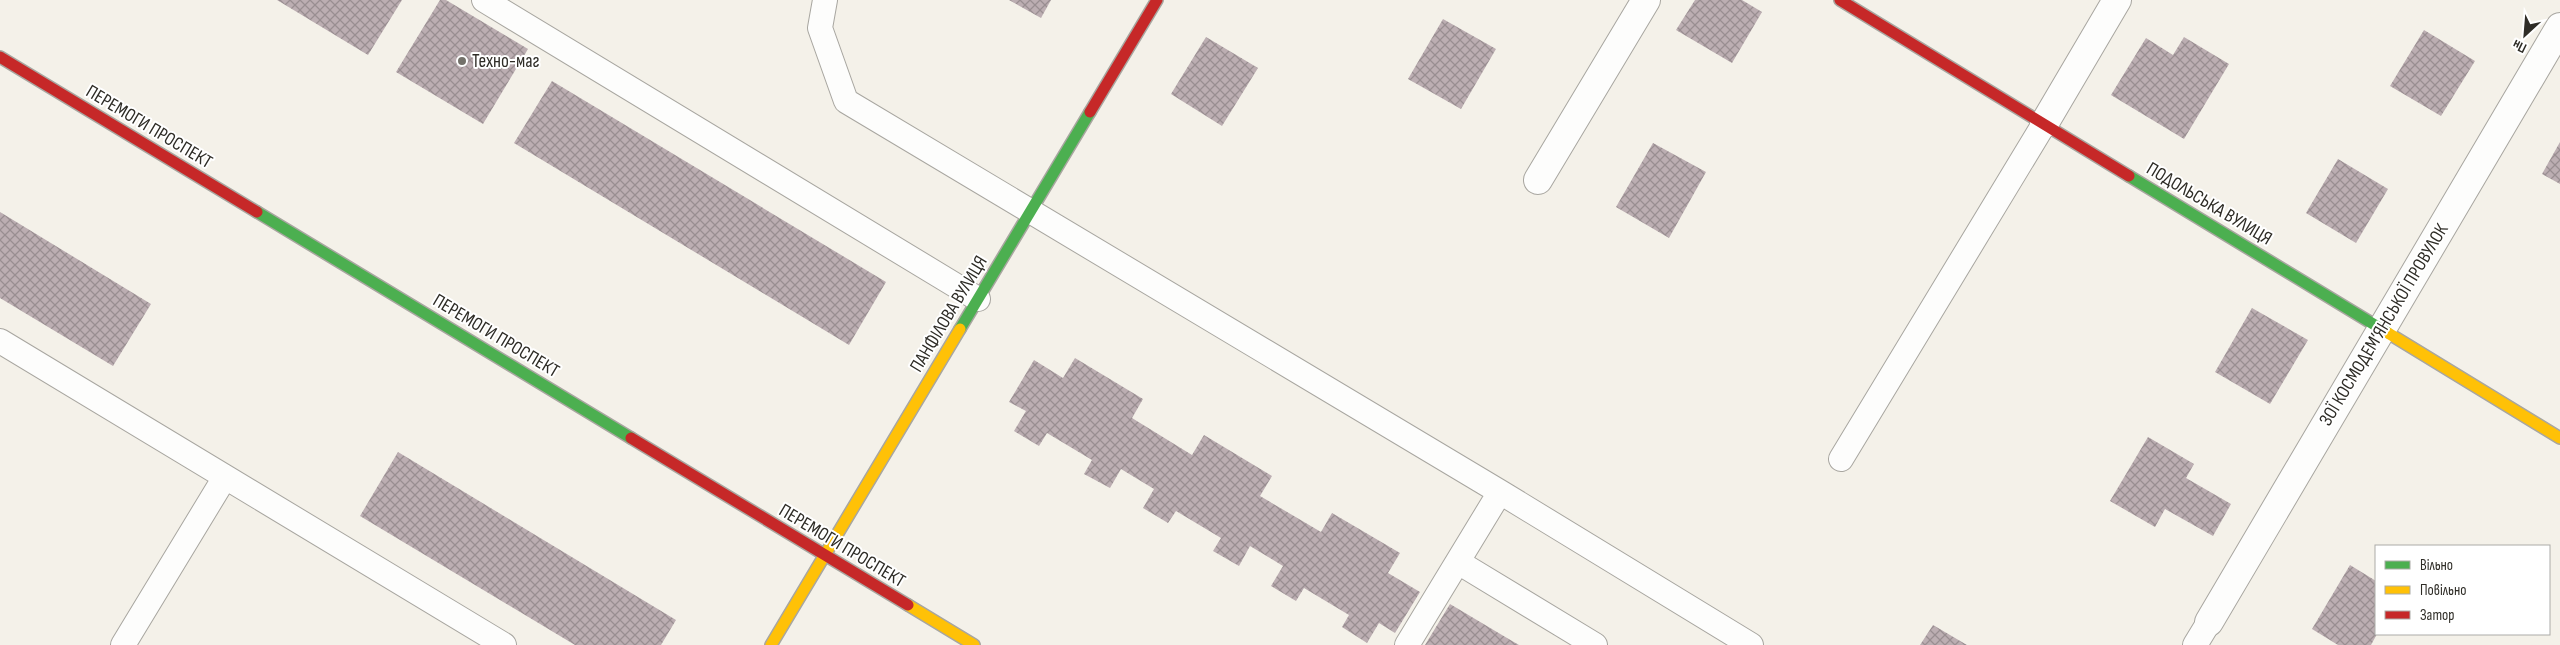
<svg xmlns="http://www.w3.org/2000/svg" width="2560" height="645" viewBox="0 0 2560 645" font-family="'Sofia Sans Condensed',sans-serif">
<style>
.building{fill:url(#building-cross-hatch)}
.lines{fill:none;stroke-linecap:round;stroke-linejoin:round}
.lane-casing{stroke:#a8a6a0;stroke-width:26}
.street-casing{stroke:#a8a6a0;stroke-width:30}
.fast-casing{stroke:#a8a6a0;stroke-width:14}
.slow-casing{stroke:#a8a6a0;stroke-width:14}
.jam-casing{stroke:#a8a6a0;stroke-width:14}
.lane{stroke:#fdfdfc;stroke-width:24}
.street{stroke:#fdfdfc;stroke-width:28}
.fast{stroke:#4caf50;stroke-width:11}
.slow{stroke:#ffc107;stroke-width:11}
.jam{stroke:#c62828;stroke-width:11}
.poi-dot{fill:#73716a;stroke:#fff;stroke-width:2}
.labels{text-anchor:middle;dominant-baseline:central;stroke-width:4;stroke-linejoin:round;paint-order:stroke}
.poi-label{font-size:19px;fill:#2e2c26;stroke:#fff;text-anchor:start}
.street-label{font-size:19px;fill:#2e2c26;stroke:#fff}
</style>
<defs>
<pattern id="building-cross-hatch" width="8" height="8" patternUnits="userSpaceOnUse" patternTransform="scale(1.25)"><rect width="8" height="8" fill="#bcaeb2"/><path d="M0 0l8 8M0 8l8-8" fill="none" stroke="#998e91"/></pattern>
</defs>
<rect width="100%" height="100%" fill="#f4f1e9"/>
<path class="building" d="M 277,0 L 402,0 L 368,55 Z
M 440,0 L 446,0 L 528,49 L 483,124 L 396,72 Z
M 1009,0 L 1051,0 L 1041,18 Z
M 1695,0 L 1742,0 L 1762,12 L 1732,63 L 1676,30 Z
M 1443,19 L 1496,49 L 1461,109 L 1408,79 Z
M 2424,30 L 2475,61 L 2441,116 L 2390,86 Z
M 1206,37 L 1258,68 L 1222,126 L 1171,94 Z
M 2184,37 L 2229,64 L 2184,139 L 2111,95 L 2146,38 L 2173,55 Z
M 552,81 L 886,282 L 849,345 L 514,143 Z
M 2560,142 L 2560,184 L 2542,174 Z
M 1653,143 L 1706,172 L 1669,238 L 1616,207 Z
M 2338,159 L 2388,189 L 2356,243 L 2306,213 Z
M 0,212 L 151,304 L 113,366 L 0,298 Z
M 2252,308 L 2308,340 L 2270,404 L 2215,372 Z
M 1075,358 L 1143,399 L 1132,418 L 1192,455 L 1204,435 L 1272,476 L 1260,496 L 1321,532 L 1332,513 L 1400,553 L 1388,573 L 1420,592 L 1395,633 L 1379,623 L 1367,643 L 1342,627 L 1349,615 L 1304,588 L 1296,601 L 1271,586 L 1283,566 L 1250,546 L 1239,566 L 1213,551 L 1221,538 L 1176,511 L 1168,523 L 1143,508 L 1154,489 L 1121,469 L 1110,488 L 1084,474 L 1092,460 L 1047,433 L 1039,446 L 1014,431 L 1026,411 L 1009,402 L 1034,360 L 1063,378 Z
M 2148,437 L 2194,464 L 2186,478 L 2231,504 L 2213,536 L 2165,509 L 2155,527 L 2110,501 Z
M 398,452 L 676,620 L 661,645 L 575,645 L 360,516 Z
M 2350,565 L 2376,581 L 2377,634 L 2371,645 L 2338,645 L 2312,629 Z
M 1450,604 L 1507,638 L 1519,645 L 1425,645 Z
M 1933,625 L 1967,645 L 1920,645 Z"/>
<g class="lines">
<g class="lane-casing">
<path id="lane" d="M 484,0 L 978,299
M 825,0 L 820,28 L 846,101 L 1500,492 L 1751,645
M 0,341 L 504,645
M 1841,459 L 2044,124
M 1458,562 L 1595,645
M 123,645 L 225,477
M 1407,645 L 1500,492
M 2195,645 L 2209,622"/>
</g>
<g class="street-casing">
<path id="street" d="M 2044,124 L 2117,0
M 1538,180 L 1646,0
M 2209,622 L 2560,27"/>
</g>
<g class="fast-casing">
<path id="fast" d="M 2129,176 L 2388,333
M 257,212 L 631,438
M 960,329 L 1090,112"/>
</g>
<g class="slow-casing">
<path id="slow" d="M 2388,333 L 2560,438
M 908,605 L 974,645
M 771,645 L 960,329"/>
</g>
<g class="jam-casing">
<path id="jam" d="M 1840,0 L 2129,176
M 0,57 L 257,212
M 1090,112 L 1157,0
M 631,438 L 908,605"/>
</g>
<use href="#lane" class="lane"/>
<use href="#street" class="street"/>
<use href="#fast" class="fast"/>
<use href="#slow" class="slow"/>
<use href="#jam" class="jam"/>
</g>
<circle class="poi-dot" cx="462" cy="61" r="5"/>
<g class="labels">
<g class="poi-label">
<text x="472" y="61">Техно-маг</text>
</g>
<g class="street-label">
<text transform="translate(149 127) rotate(31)">ПЕРЕМОГИ ПРОСПЕКТ</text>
<text transform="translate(2209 204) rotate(31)">ПОДОЛЬСЬКА ВУЛИЦЯ</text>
<text transform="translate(949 314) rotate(-59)">ПАНФІЛОВА ВУЛИЦЯ</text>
<text transform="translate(2384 325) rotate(-59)">ЗОЇ КОСМОДЕМ’ЯНСЬКОЇ ПРОВУЛОК</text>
<text transform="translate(496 336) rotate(31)">ПЕРЕМОГИ ПРОСПЕКТ</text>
<text transform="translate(842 546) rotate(31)">ПЕРЕМОГИ ПРОСПЕКТ</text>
</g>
</g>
<rect x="2375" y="545" width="175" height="90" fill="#ffffff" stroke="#ababa8"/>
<rect x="2385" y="561" width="25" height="8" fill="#4caf50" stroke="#ababa8"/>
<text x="2420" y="570" font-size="15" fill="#2e2c26">Вільно</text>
<rect x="2385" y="586" width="25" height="8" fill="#ffc107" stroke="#ababa8"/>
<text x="2420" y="595" font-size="15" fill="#2e2c26">Повільно</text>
<rect x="2385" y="611" width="25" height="8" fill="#c62828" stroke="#ababa8"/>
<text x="2420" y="620" font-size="15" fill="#2e2c26">Затор</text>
<g transform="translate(2525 35) rotate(206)" stroke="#ffffff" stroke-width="4" paint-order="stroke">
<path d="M0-4L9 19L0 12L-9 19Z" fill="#2e2c26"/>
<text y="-8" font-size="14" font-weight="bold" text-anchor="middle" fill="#2e2c26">Пн</text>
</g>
</svg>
